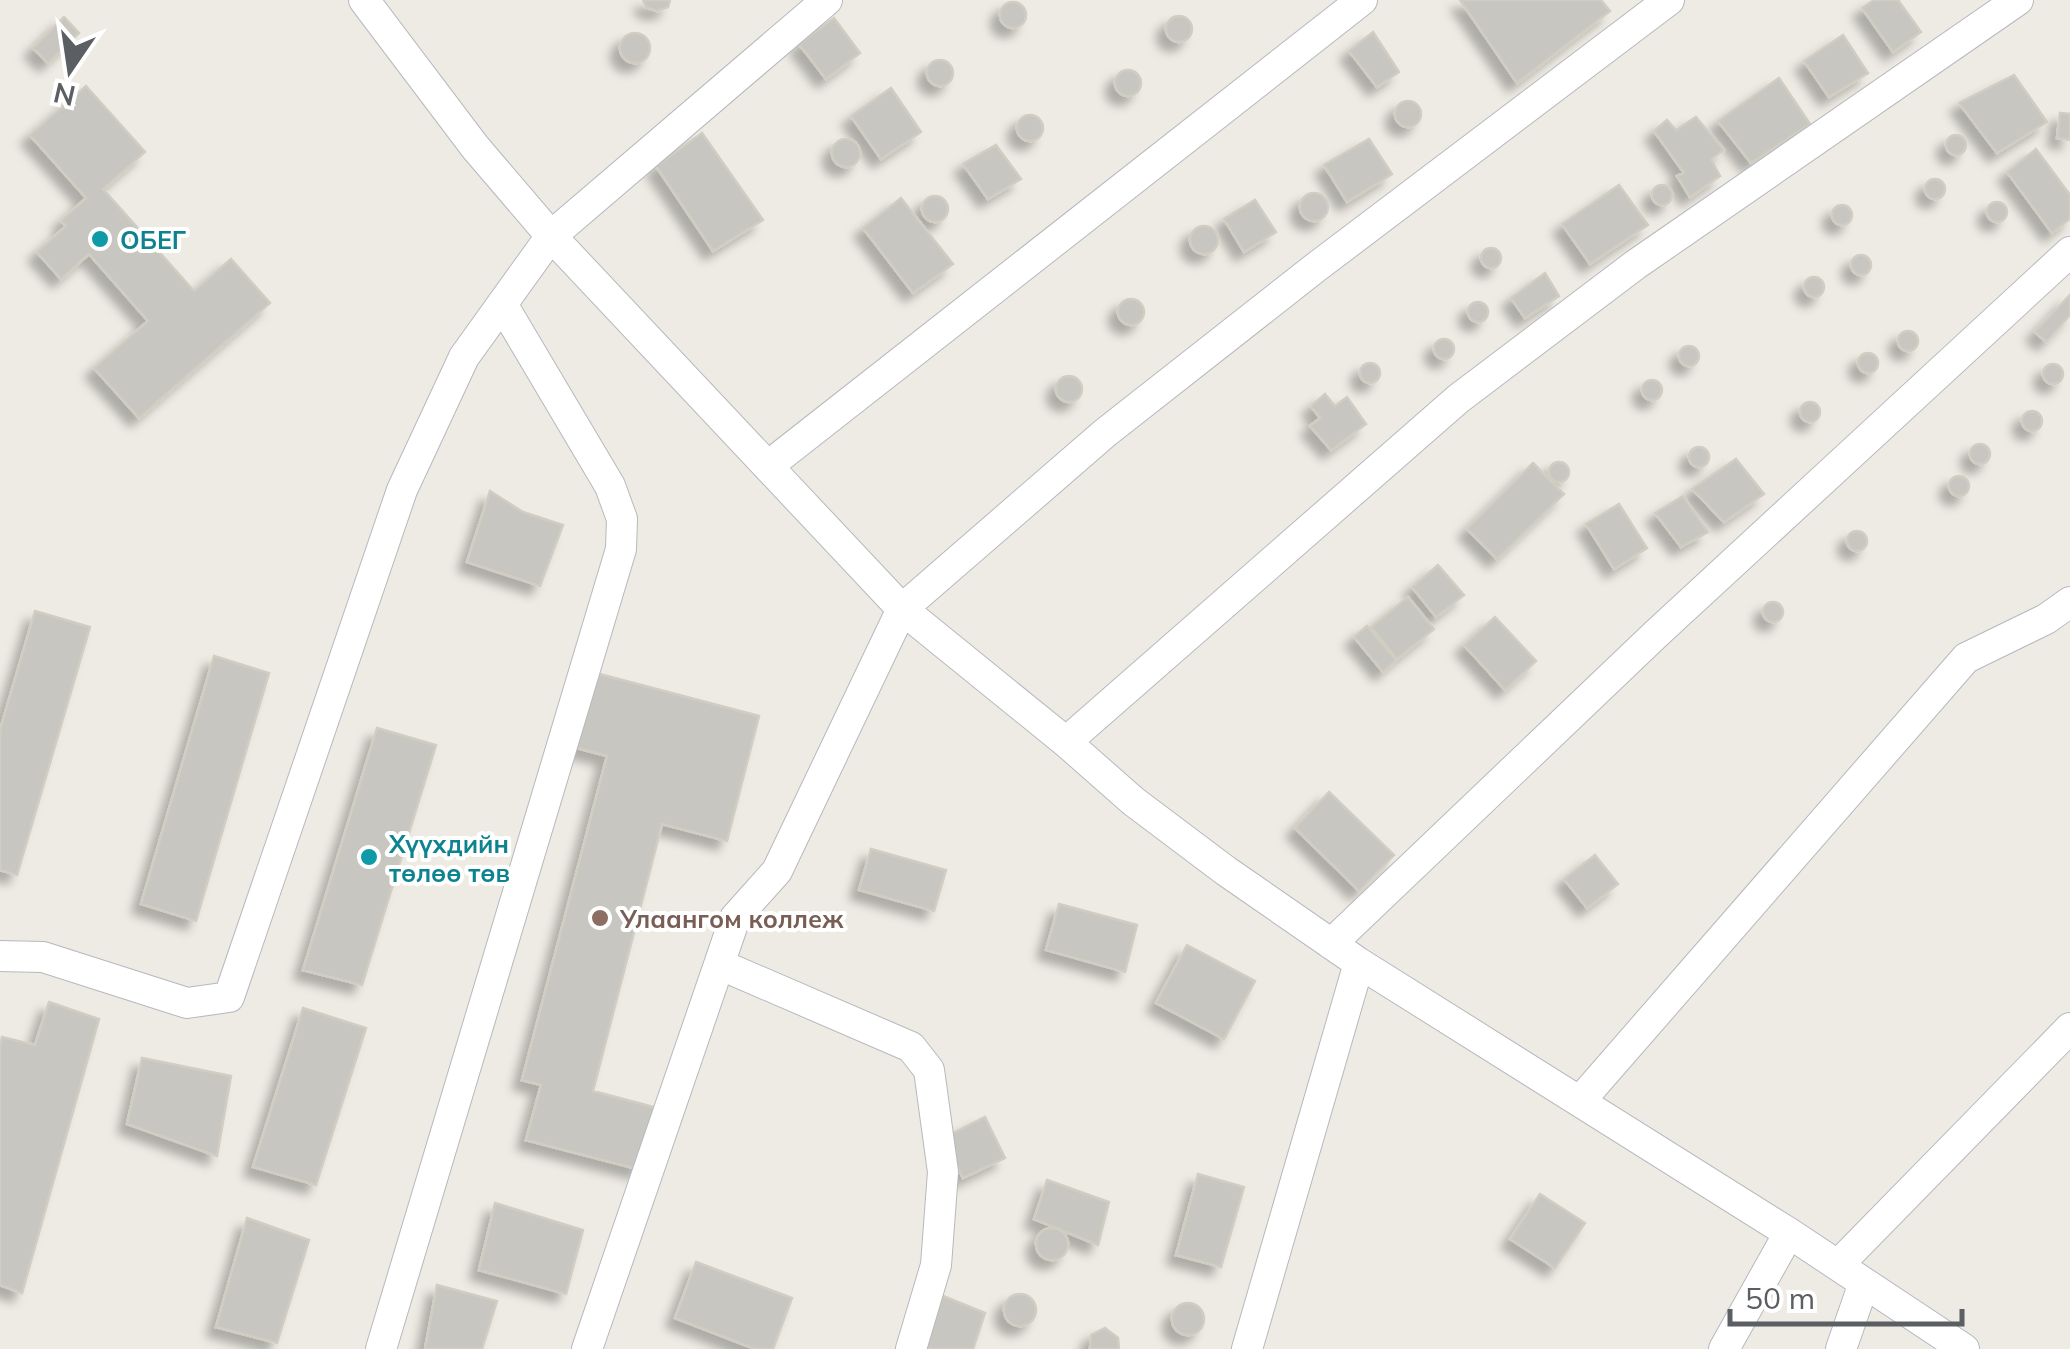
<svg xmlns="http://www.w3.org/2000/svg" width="2070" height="1349" viewBox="0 0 2070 1349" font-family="Mulish,sans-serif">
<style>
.building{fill:#c8c6c0;stroke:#d1cdc2;stroke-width:2.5;filter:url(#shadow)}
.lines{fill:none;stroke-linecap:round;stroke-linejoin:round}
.minor-casing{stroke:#b6b9bd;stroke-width:32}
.minor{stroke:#fff;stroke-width:30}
.culture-dot{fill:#0f9aa8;stroke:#fff;stroke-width:4}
.education-dot{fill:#8d6e63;stroke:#fff;stroke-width:4}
.labels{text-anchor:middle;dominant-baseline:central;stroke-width:8;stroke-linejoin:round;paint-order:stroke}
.culture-label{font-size:25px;font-weight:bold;fill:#0d838f;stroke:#fff;text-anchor:start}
.education-label{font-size:25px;font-weight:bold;fill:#785e54;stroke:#fff;text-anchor:start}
</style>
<defs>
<filter id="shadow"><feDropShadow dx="-9" dy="9" stdDeviation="5" flood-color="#0004"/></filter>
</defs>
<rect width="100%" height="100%" fill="#edebe3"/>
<path class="building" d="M 643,0 L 670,0 L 668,7 L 657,11 L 646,7 Z
M 1460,0 L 1601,0 L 1610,11 L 1517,83 Z
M 1874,0 L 1898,0 L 1921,32 L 1893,52 L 1862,8 Z
M1000 15a13 13 0 1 1 26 0a13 13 0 1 1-26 0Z
M1166 29a13 13 0 1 1 26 0a13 13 0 1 1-26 0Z
M 64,17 L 79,33 L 48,63 L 33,48 Z
M 834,18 L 860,53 L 826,79 L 799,44 Z
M 1373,32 L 1399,72 L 1377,87 L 1349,51 Z
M620 48a15 15 0 1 1 30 0a15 15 0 1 1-30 0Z
M 1843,35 L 1868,73 L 1829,97 L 1804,61 Z
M927 73a13 13 0 1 1 26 0a13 13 0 1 1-26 0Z
M1115 83a13 13 0 1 1 26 0a13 13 0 1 1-26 0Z
M 2014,75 L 2047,122 L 1997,153 L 1959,103 Z
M 1779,78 L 1810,124 L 1751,163 L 1718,121 Z
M 86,86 L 145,152 L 103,189 L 194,291 L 231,259 L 270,303 L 139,418 L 94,368 L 148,321 L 89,254 L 61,279 L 37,252 L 66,226 L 61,221 L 86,198 L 30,135 Z
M 891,88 L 921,132 L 881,159 L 851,116 Z
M1395 114a13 13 0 1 1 26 0a13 13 0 1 1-26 0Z
M 2060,113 L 2070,114 L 2070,140 L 2057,138 Z
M1017 128a13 13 0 1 1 26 0a13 13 0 1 1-26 0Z
M 1696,117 L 1724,150 L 1711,159 L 1720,176 L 1690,197 L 1677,176 L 1684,173 L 1654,131 L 1667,120 L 1676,130 Z
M 702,133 L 763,220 L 713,251 L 656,166 Z
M1946 145a10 10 0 1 1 20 0a10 10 0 1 1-20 0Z
M 1369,139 L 1392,174 L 1347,202 L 1324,165 Z
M832 153a14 14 0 1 1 28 0a14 14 0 1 1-28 0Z
M 996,145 L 1021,179 L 988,199 L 963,164 Z
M 2036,149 L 2070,195 L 2070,219 L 2052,233 L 2007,172 Z
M1925 189a10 10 0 1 1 20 0a10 10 0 1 1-20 0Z
M1652 195a10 10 0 1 1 20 0a10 10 0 1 1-20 0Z
M 1619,185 L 1648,225 L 1590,264 L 1562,224 Z
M1300 207a14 14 0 1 1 28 0a14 14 0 1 1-28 0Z
M922 209a13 13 0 1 1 26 0a13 13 0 1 1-26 0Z
M 901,198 L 953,264 L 913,293 L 863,228 Z
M 1255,200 L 1276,232 L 1244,252 L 1224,219 Z
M1987 212a10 10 0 1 1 20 0a10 10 0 1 1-20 0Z
M1832 215a10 10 0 1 1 20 0a10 10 0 1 1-20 0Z
M1190 240a14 14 0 1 1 28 0a14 14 0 1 1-28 0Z
M1481 258a10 10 0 1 1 20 0a10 10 0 1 1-20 0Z
M1851 265a10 10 0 1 1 20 0a10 10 0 1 1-20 0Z
M 1545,273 L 1559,296 L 1525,318 L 1511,298 Z
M1804 287a10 10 0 1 1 20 0a10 10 0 1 1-20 0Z
M 2070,295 L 2070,315 L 2046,342 L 2035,332 Z
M1118 312a13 13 0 1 1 26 0a13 13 0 1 1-26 0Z
M1468 312a10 10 0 1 1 20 0a10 10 0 1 1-20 0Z
M1898 341a10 10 0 1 1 20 0a10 10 0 1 1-20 0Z
M1434 349a10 10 0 1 1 20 0a10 10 0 1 1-20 0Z
M1679 356a10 10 0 1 1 20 0a10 10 0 1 1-20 0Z
M1858 363a10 10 0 1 1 20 0a10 10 0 1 1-20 0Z
M1360 373a10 10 0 1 1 20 0a10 10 0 1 1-20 0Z
M2043 374a10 10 0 1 1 20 0a10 10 0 1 1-20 0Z
M1056 389a13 13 0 1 1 26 0a13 13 0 1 1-26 0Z
M1642 390a10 10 0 1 1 20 0a10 10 0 1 1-20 0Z
M 1325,394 L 1335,406 L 1347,397 L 1366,424 L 1331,450 L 1310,426 L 1320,418 L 1311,406 Z
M1800 412a10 10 0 1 1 20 0a10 10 0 1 1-20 0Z
M2022 421a10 10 0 1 1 20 0a10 10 0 1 1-20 0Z
M1970 454a10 10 0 1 1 20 0a10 10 0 1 1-20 0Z
M1689 457a10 10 0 1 1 20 0a10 10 0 1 1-20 0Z
M 1736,459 L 1764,494 L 1724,522 L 1692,489 Z
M1549 472a10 10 0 1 1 20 0a10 10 0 1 1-20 0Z
M 1533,463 L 1564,494 L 1497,559 L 1467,529 Z
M1949 486a10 10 0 1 1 20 0a10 10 0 1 1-20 0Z
M 490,491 L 523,512 L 563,525 L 540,586 L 467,562 Z
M 1683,496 L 1708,532 L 1681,547 L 1655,513 Z
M 1619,504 L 1647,548 L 1614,569 L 1586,524 Z
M1847 541a10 10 0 1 1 20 0a10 10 0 1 1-20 0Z
M 1438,565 L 1464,595 L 1436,617 L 1412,587 Z
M 1408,597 L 1434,629 L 1397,659 L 1371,627 Z
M1763 612a10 10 0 1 1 20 0a10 10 0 1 1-20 0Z
M 35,611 L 90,627 L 17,875 L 0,870 L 0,730 Z
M 1495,617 L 1536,661 L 1505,690 L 1464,645 Z
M 1367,626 L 1396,660 L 1383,672 L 1354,637 Z
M 214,656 L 269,673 L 196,921 L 141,904 Z
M 592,672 L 759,716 L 727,841 L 662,824 L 593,1091 L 657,1108 L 641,1170 L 526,1140 L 541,1085 L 522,1080 L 607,756 L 573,747 Z
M 377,728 L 436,745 L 362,985 L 303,970 Z
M 1329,792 L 1394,855 L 1359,891 L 1295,828 Z
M 871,849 L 946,870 L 934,911 L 859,890 Z
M 1595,855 L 1618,884 L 1587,908 L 1564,879 Z
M 1059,904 L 1137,925 L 1125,972 L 1046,950 Z
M 1187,945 L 1255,981 L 1224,1039 L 1156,1003 Z
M 49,1002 L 99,1019 L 22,1293 L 0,1285 L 0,1047 L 2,1037 L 35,1045 Z
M 303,1008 L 366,1028 L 316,1185 L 253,1167 Z
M 142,1058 L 231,1076 L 217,1156 L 127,1124 Z
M 985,1117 L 1005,1158 L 963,1178 L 943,1138 Z
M 1198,1174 L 1244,1187 L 1221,1267 L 1176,1255 Z
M 1047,1180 L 1109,1202 L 1098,1245 L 1034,1219 Z
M 1540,1194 L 1585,1223 L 1555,1268 L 1510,1239 Z
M 495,1203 L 583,1230 L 566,1294 L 479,1270 Z
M 247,1218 L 309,1240 L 277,1343 L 216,1327 Z
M1036 1244a16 16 0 1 1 32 0a16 16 0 1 1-32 0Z
M 696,1262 L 792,1298 L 773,1349 L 755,1349 L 675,1318 Z
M 437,1285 L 497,1301 L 482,1349 L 425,1349 Z
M1004 1310a16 16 0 1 1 32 0a16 16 0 1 1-32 0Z
M 943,1296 L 985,1313 L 973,1349 L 922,1349 Z
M1172 1319a16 16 0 1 1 32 0a16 16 0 1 1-32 0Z
M 1105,1328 L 1118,1338 L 1119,1349 L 1090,1349 L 1091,1335 Z"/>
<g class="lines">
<g class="minor-casing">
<path id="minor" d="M 364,0 L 475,147 L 551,236 L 902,609 L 1066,742 L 1133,801 L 1226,871 L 1359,963 L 1789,1233 L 1964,1349
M 768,466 L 1362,0
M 1066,742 L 1458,399 L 1635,265 L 2018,0
M 1331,944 L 1656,634 L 2070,252
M 0,956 L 43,957 L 187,1003 L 229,997 L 402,490 L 464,357 L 551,236 L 827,0
M 721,965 L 911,1047 L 929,1070 L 943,1172 L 936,1265 L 911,1349
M 1580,1101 L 1966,658 L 2046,619 L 2070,602
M 1838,1265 L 2070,1028
M 381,1349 L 621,549 L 622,519 L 610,486 L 502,304
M 587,1349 L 735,918 L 777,871 L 902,609 L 1105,433 L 1315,268 L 1669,0
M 1247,1349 L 1359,963
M 1724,1349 L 1789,1233
M 1841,1349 L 1864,1283"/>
</g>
<use href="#minor" class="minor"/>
</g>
<g class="culture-dot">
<circle cx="100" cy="239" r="10"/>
<circle cx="369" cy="857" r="10"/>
</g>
<circle class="education-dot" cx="600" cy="918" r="10"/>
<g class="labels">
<g class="culture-label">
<text x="120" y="239">ОБЕГ</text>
<text x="389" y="843">Хүүхдийн<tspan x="389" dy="29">төлөө төв</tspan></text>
</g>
<g class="education-label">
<text x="620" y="918">Улаангом коллеж</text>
</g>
</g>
<g transform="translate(70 70) rotate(193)" stroke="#ffffff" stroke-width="8" paint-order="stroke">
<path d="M0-8L18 38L0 25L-18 38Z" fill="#5b5f63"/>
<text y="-15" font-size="28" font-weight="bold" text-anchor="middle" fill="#5b5f63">N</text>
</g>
<path d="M1730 1309v15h232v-15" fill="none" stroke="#5b5f63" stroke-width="5"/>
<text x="1745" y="1309" font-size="30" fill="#5b5f63" stroke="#ffffff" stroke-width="8" paint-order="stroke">50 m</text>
</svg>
